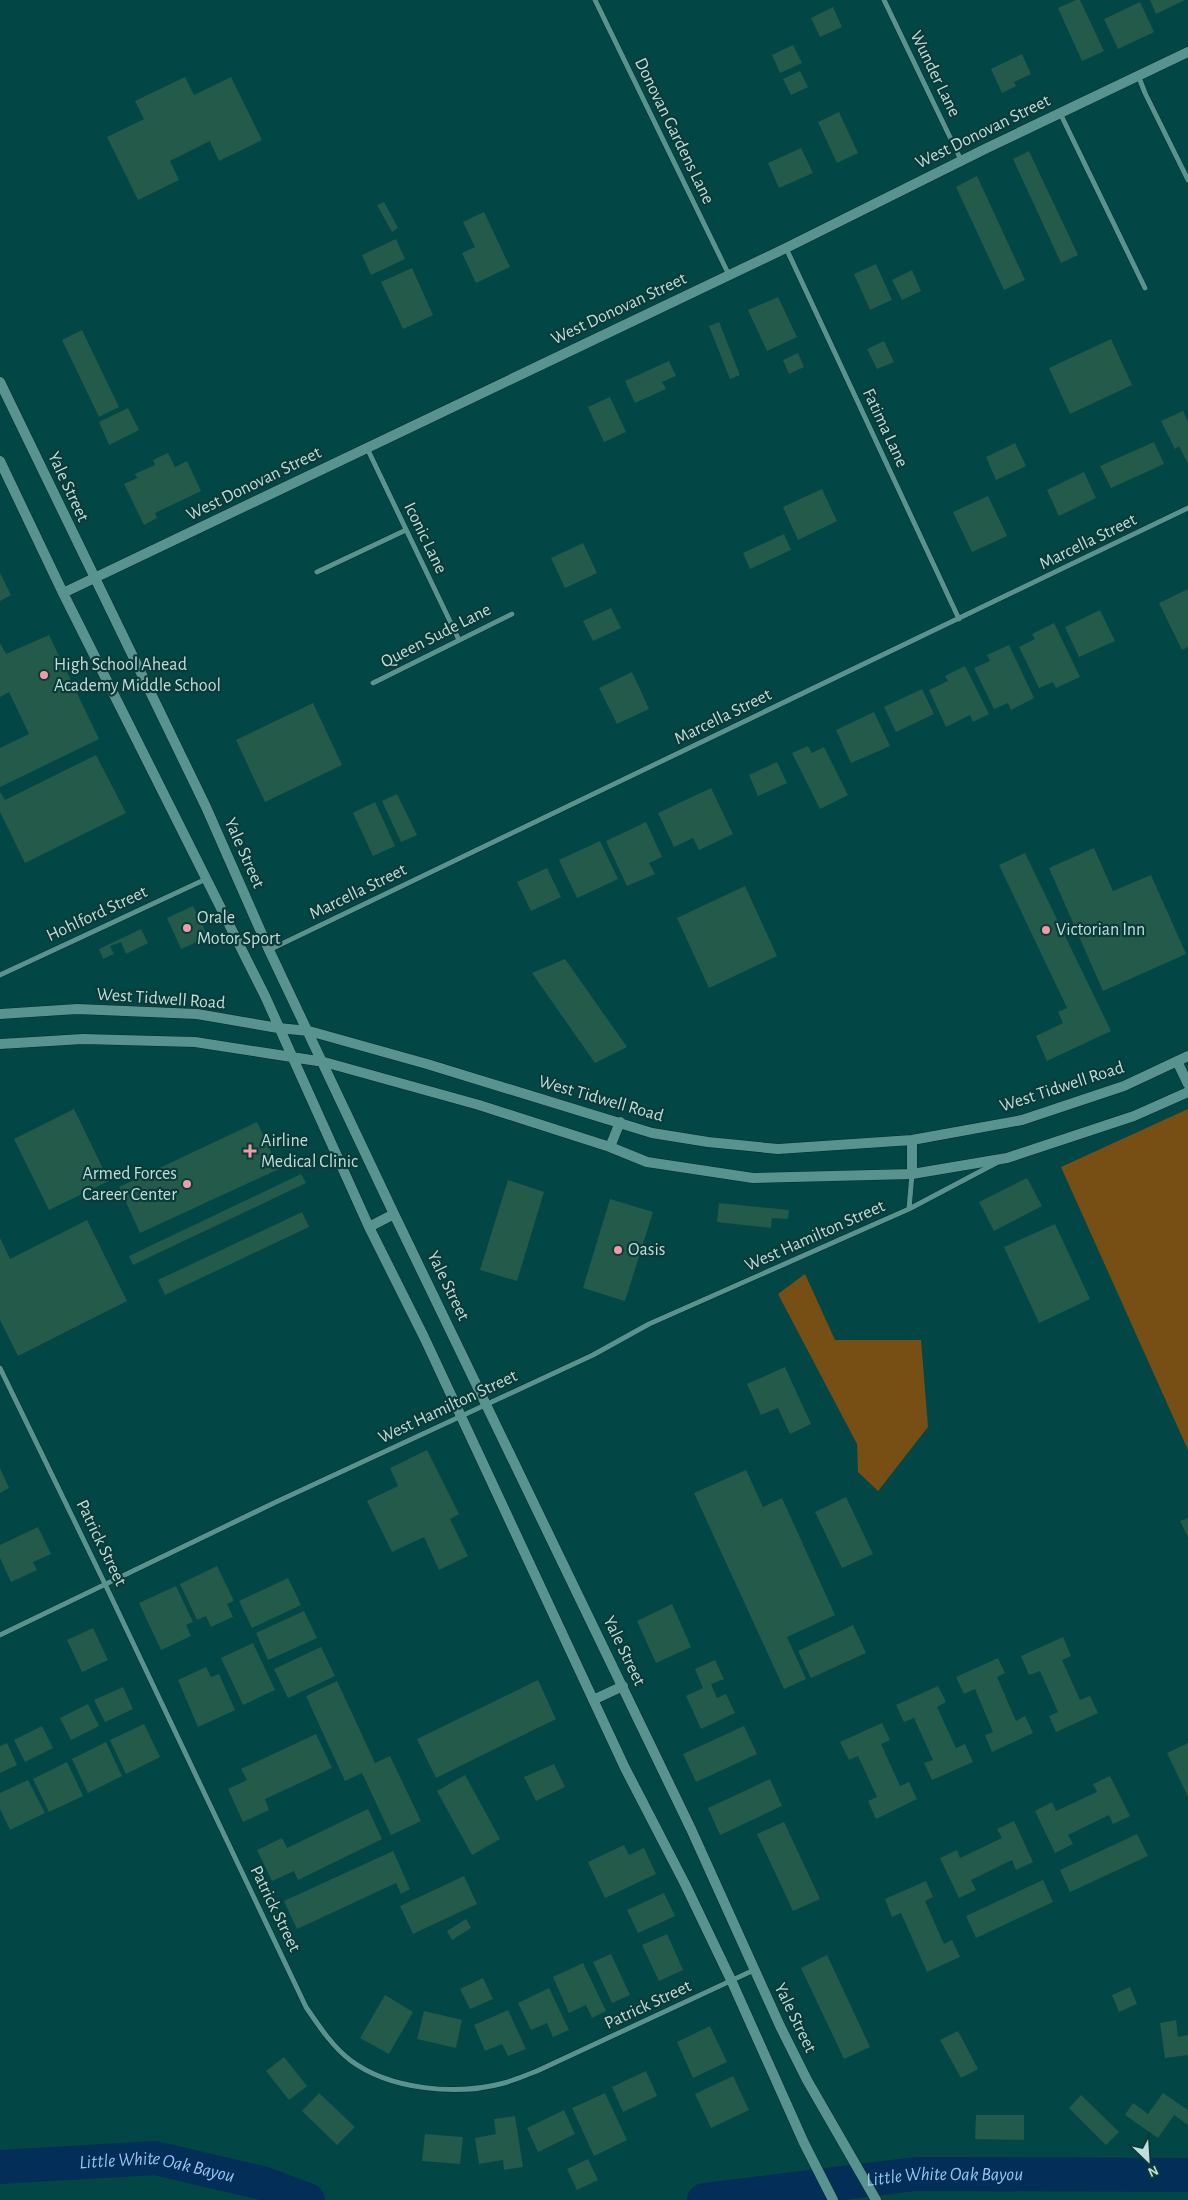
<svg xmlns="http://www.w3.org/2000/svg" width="1188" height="2200" viewBox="0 0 1188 2200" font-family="'Alegreya Sans',sans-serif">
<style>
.green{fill:#774f14}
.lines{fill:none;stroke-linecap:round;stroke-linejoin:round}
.river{stroke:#022e57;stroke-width:34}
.building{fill:#235a4a}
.street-casing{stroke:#0a2a28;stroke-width:6}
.secondary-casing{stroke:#0a2a28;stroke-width:11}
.street{stroke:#599390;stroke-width:5}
.secondary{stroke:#599390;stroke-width:10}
.poi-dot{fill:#f49aa6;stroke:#0b3b39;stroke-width:2}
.labels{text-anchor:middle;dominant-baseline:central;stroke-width:4.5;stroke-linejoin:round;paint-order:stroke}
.street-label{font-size:18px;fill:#c1dddb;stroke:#0b3b39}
.poi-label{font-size:18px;fill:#c1dddb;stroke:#0b3b39;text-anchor:start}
.water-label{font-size:19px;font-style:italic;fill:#98c4f4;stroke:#0b3b39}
</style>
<rect width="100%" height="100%" fill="#024745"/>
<path class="green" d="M 1188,1109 L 1188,1450 L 1061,1167 Z
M 805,1274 L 835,1340 L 921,1340 L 928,1427 L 878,1491 L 858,1472 L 857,1444 L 778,1294 Z"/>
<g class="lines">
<g class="river">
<path id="s1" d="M 0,2167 L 155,2158 L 262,2183 L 308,2200"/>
<path id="s2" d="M 704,2200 L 916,2174 L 1188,2175"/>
</g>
</g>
<path class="building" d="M 1076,0 L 1080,0 L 1104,51 L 1082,61 L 1058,8 Z
M 1150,0 L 1185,0 L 1156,14 Z
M 1140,2 L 1154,32 L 1118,49 L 1104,19 Z
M 833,7 L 842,27 L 820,37 L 811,18 Z
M 793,45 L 802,63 L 780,73 L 772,55 Z
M 1022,54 L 1031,74 L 1014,82 L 1016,86 L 1002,93 L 991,69 Z
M 800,71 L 808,87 L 791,95 L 783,79 Z
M 185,77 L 194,95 L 231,77 L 262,140 L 219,161 L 210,141 L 170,161 L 179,180 L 138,200 L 107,137 L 144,119 L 135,101 Z
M 839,112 L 858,153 L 837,163 L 818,122 Z
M 801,148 L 813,173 L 779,188 L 768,163 Z
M 1029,151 L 1078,255 L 1061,263 L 1013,159 Z
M 977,176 L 1025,280 L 1004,290 L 956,187 Z
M 384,202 L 398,228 L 392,232 L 377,205 Z
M 484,212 L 510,267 L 476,283 L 462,253 L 475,247 L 463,222 Z
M 396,239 L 405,259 L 371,275 L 362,255 Z
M 876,264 L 892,300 L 870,310 L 854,274 Z
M 412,268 L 433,315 L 403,329 L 381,282 Z
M 912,270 L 921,291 L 902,300 L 892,280 Z
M 778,297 L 797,337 L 767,351 L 748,310 Z
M 719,322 L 740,375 L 730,379 L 709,326 Z
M 82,330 L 119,407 L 99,417 L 62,340 Z
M 1111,339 L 1132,385 L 1070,414 L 1049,368 Z
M 884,341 L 894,362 L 877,369 L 867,349 Z
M 798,353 L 804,367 L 789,374 L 783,360 Z
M 669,361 L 676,376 L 662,382 L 666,389 L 635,403 L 625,381 Z
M 610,397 L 626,432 L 604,442 L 588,407 Z
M 128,408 L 139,430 L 109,445 L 99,422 Z
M 1183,411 L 1188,422 L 1188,464 L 1179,446 L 1175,449 L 1161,421 Z
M 1154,442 L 1164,464 L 1111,488 L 1100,466 Z
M 1015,443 L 1026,466 L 996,480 L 986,457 Z
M 168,453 L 175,467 L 187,461 L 201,491 L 155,513 L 157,518 L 144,525 L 124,484 L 137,478 L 135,474 L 155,465 L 153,460 Z
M 1084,472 L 1096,498 L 1059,516 L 1047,490 Z
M 822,489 L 837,521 L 798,540 L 783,507 Z
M 988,496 L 1007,536 L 972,552 L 953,512 Z
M 784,534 L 791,550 L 750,569 L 743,553 Z
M 583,543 L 597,573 L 565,588 L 551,558 Z
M 0,573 L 11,595 L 0,601 Z
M 1188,589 L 1188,647 L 1182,650 L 1159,603 Z
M 611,608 L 621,628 L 593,641 L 583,621 Z
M 1100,610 L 1115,641 L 1079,657 L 1065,627 Z
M 1054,623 L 1080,677 L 1056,688 L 1053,682 L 1039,688 L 1019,647 L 1035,639 L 1032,634 Z
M 49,635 L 99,739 L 0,787 L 0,748 L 29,734 L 9,692 L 0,697 L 0,643 L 6,654 Z
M 1009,645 L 1034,698 L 1011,710 L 1008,703 L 994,709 L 974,668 L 990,661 L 987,655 Z
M 965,666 L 989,714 L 973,722 L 970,715 L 946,727 L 929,690 L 948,681 L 945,676 Z
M 632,672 L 649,709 L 617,724 L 599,688 Z
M 922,689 L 934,714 L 896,732 L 884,707 Z
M 313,703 L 342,765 L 265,802 L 236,740 Z
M 874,712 L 890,746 L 851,763 L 836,730 Z
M 808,746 L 812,753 L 824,747 L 848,795 L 820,809 L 792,753 Z
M 96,755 L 126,813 L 25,863 L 0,812 L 0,792 L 5,800 Z
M 777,762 L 787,783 L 758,796 L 749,775 Z
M 711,788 L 733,834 L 699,850 L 693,838 L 674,847 L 658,813 Z
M 397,794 L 417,835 L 401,842 L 382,801 Z
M 375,802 L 395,846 L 373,856 L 353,813 Z
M 646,822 L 662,857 L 649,863 L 655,874 L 627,886 L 606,841 Z
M 600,841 L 618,879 L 577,898 L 559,860 Z
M 1094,848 L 1113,891 L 1151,875 L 1186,954 L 1103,991 L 1049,868 Z
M 1025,853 L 1111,1031 L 1047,1061 L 1036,1036 L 1063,1023 L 1058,1012 L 1067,1008 L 999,865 Z
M 547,868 L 561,897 L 531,911 L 517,882 Z
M 745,886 L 777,956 L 709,988 L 677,918 Z
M 193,906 L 208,937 L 181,949 L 167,918 Z
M 141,929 L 148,943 L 126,954 L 121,942 L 110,946 L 114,954 L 103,959 L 99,949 Z
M 565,959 L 627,1047 L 595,1063 L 532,973 Z
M 74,1109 L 109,1181 L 49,1210 L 14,1139 Z
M 257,1122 L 279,1169 L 140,1233 L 119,1187 Z
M 301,1174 L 306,1183 L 133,1265 L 129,1256 Z
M 1027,1178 L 1042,1206 L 994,1231 L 979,1202 Z
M 508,1180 L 544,1192 L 517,1281 L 480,1270 Z
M 610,1199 L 653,1212 L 625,1301 L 583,1288 Z
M 719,1203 L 789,1210 L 788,1219 L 772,1218 L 771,1228 L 717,1222 Z
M 302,1212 L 309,1227 L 165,1295 L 158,1280 Z
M 87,1220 L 127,1301 L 18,1356 L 0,1320 L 0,1238 L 10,1259 Z
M 1055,1224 L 1090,1299 L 1039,1323 L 1004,1247 Z
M 785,1367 L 811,1424 L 790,1434 L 778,1408 L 761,1415 L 747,1384 Z
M 427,1450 L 459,1514 L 450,1519 L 468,1556 L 439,1570 L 424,1537 L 392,1552 L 367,1501 L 398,1486 L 390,1468 Z
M 0,1468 L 9,1488 L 0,1493 Z
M 746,1470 L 763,1507 L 782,1498 L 835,1615 L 787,1637 L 806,1679 L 784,1689 L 694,1493 Z
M 846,1497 L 873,1554 L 842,1568 L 815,1512 Z
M 1188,1518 L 1188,1537 L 1180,1521 Z
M 38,1527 L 51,1554 L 33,1562 L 37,1570 L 11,1582 L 0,1558 L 0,1545 Z
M 217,1566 L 234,1601 L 227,1604 L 233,1617 L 211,1627 L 206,1616 L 197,1620 L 180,1584 Z
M 288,1578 L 301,1605 L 252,1628 L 239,1601 Z
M 176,1586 L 193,1622 L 186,1625 L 191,1636 L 161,1650 L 139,1603 Z
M 672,1604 L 691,1647 L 656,1663 L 637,1621 Z
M 304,1611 L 317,1638 L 268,1660 L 256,1633 Z
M 853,1625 L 866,1653 L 811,1678 L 798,1651 Z
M 93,1628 L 108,1660 L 82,1672 L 67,1640 Z
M 1063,1637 L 1071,1656 L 1062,1660 L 1080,1700 L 1090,1696 L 1098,1713 L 1056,1732 L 1049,1716 L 1058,1712 L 1040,1671 L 1029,1675 L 1021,1656 Z
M 253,1643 L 275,1690 L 243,1705 L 221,1658 Z
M 321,1647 L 335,1676 L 288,1698 L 274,1669 Z
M 998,1658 L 1005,1673 L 997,1677 L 1016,1721 L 1025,1716 L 1033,1733 L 992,1752 L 985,1735 L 993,1732 L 975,1689 L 964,1694 L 956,1677 Z
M 715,1660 L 724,1679 L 711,1684 L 717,1698 L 726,1694 L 735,1713 L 701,1729 L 686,1696 L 703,1688 L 695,1669 Z
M 206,1667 L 211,1677 L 219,1674 L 235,1710 L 198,1727 L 178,1680 Z
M 538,1680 L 556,1719 L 436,1778 L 417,1739 Z
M 337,1681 L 375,1763 L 390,1756 L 421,1821 L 391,1835 L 362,1773 L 345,1781 L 306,1696 Z
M 938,1686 L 946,1702 L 937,1707 L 956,1748 L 965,1744 L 973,1762 L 932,1780 L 924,1763 L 933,1760 L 914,1718 L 904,1722 L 896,1705 Z
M 123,1687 L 133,1709 L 105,1722 L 94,1700 Z
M 88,1704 L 99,1726 L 71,1740 L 60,1718 Z
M 882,1723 L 890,1740 L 881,1744 L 900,1786 L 909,1782 L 917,1799 L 876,1819 L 868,1801 L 877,1797 L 858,1756 L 849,1760 L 840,1742 Z
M 144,1724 L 160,1757 L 126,1774 L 110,1740 Z
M 42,1726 L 53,1748 L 25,1762 L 14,1740 Z
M 744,1726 L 757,1754 L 696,1782 L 683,1754 Z
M 316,1734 L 332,1768 L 265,1799 L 269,1810 L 243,1822 L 228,1789 L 247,1780 L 241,1769 Z
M 106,1742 L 122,1776 L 88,1793 L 72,1759 Z
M 7,1743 L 17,1765 L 0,1773 L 0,1746 Z
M 1188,1743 L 1188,1797 L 1167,1753 Z
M 67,1762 L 83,1796 L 49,1812 L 33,1779 Z
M 554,1764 L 565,1787 L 536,1801 L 524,1777 Z
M 465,1775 L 500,1839 L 472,1855 L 437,1791 Z
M 1110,1776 L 1130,1816 L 1113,1824 L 1109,1815 L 1068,1835 L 1073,1844 L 1055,1853 L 1035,1811 L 1052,1802 L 1056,1811 L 1097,1792 L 1093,1784 Z
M 770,1779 L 782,1806 L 720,1835 L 708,1808 Z
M 28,1780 L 45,1813 L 10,1830 L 0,1809 L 0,1793 Z
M 368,1809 L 382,1839 L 298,1880 L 294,1871 L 272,1881 L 257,1850 L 282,1838 L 287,1848 Z
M 1014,1821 L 1033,1862 L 1016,1870 L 1012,1860 L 971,1880 L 976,1890 L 959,1898 L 940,1858 L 957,1850 L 960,1858 L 1002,1838 L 997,1829 Z
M 784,1822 L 820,1899 L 793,1911 L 757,1834 Z
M 1137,1834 L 1148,1856 L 1070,1892 L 1060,1870 Z
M 624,1845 L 629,1855 L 644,1848 L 656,1874 L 605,1898 L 588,1862 Z
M 393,1851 L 410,1889 L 401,1894 L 396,1883 L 297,1929 L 284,1901 Z
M 464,1876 L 477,1904 L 413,1934 L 400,1906 Z
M 1043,1880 L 1053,1902 L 976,1938 L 966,1916 Z
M 926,1881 L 933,1897 L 925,1901 L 944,1944 L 952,1940 L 960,1957 L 927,1972 L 901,1913 L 892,1917 L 885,1899 Z
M 664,1893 L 675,1916 L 638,1933 L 627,1910 Z
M 466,1919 L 471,1928 L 452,1940 L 447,1931 Z
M 667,1934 L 683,1970 L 659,1981 L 642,1945 Z
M 611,1954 L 630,1995 L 612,2003 L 593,1962 Z
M 827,1955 L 870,2047 L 844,2059 L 801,1968 Z
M 583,1963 L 606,2011 L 592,2018 L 586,2005 L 569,2013 L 553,1977 Z
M 483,1978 L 493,1999 L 470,2009 L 460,1989 Z
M 1130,1987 L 1137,2004 L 1119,2012 L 1112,1995 Z
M 549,1988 L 569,2030 L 553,2037 L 547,2023 L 531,2030 L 518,2003 Z
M 385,1995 L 413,2012 L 389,2054 L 360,2038 Z
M 508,2010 L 526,2049 L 508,2056 L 502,2044 L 485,2051 L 474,2025 Z
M 424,2011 L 462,2020 L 456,2048 L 417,2039 Z
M 1176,2020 L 1178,2037 L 1188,2035 L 1188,2055 L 1165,2058 L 1160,2023 Z
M 710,2026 L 727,2062 L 693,2078 L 677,2042 Z
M 958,2031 L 978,2069 L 961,2078 L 940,2040 Z
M 284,2057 L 307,2086 L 289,2100 L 266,2071 Z
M 646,2071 L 657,2096 L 623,2112 L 612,2087 Z
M 733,2076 L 749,2110 L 711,2128 L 695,2094 Z
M 319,2093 L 355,2127 L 337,2145 L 302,2111 Z
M 605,2093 L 627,2140 L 594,2156 L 572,2108 Z
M 1163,2093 L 1188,2110 L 1188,2125 L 1174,2115 L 1158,2138 L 1125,2115 L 1133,2103 L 1148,2114 Z
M 1081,2095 L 1119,2132 L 1106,2145 L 1069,2108 Z
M 564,2110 L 575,2134 L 538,2152 L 527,2128 Z
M 976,2115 L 1024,2115 L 1024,2140 L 975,2139 Z
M 515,2116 L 523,2167 L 504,2170 L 503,2160 L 479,2164 L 475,2138 L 496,2134 L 494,2119 Z
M 425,2134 L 463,2137 L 460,2164 L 422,2161 Z
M 588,2159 L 598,2180 L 577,2190 L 567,2169 Z"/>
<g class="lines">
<g class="street-casing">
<path id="street" d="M 595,0 L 729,275
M 884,0 L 961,160
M 1138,75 L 1145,93 L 1188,180
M 1060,113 L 1145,288
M 786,248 L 959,619
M 367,448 L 459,640
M 317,572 L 406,530
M 373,683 L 512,614
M 269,950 L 1188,508
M 0,975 L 206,879
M 909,1209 L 912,1174
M 0,1368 L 105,1584 L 306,2007 C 319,2026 332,2046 350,2060 C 390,2090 457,2096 504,2083 C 515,2080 526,2075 537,2071 L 754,1970
M 0,1635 L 276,1502 L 593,1355 L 649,1324 L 909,1209 L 998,1162"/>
</g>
<g class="secondary-casing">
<path id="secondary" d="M 0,382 L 206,807 L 269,950 L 394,1214 L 691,1829 L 780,2026 L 807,2080 L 876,2200
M 0,461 L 63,593 L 265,996 L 369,1227 L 424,1337 L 625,1768 L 685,1884 L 732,1982 L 804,2143 L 833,2200
M 63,593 L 786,248 L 987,148 L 1188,52
M 0,1014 L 77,1009 L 197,1014 L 278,1028 L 309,1031 L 427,1064 L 652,1133 L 708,1142 L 778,1149 L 912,1140 L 1022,1120 L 1124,1086 L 1188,1056
M 0,1044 L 83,1039 L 195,1042 L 324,1062 L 479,1105 L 610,1147 L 647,1162 L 753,1178 L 912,1174 L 1007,1158 L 1134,1116 L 1188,1092
M 1177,1061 L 1188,1084
M 912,1140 L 912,1174
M 610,1147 L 620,1122
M 369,1227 L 394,1214
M 593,1700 L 623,1686"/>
</g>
<use href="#street" class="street"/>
<use href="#secondary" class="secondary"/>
</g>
<g class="poi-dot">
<circle cx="44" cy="675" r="5"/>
<circle cx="187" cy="928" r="5"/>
<circle cx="1046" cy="930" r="5"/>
<path d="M247.5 1143.5h5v5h5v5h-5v5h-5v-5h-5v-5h5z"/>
<circle cx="187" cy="1184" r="5"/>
<circle cx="618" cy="1250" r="5"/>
</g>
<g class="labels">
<g class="street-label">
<text transform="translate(935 74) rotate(64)">Wunder Lane</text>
<text transform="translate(674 131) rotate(64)">Donovan Gardens Lane</text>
<text transform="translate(983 132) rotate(-26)">West Donovan Street</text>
<text transform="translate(619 309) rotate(-25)">West Donovan Street</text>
<text transform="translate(885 428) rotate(65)">Fatima Lane</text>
<text transform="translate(254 484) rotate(-26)">West Donovan Street</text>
<text transform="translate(68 487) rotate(65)">Yale Street</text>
<text transform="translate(425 538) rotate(64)">Iconic Lane</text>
<text transform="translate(1088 542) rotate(-26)">Marcella Street</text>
<text transform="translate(436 636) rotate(-27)">Queen Sude Lane</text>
<text transform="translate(723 717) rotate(-26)">Marcella Street</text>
<text transform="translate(244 853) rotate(66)">Yale Street</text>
<text transform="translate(358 892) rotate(-26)">Marcella Street</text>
<text transform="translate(97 914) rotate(-25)">Hohlford Street</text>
<text transform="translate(161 999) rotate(4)">West Tidwell Road</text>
<text transform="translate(1062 1087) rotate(-18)">West Tidwell Road</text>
<text transform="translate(601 1099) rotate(16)">West Tidwell Road</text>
<text transform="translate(815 1236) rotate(-24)">West Hamilton Street</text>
<text transform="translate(448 1286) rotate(64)">Yale Street</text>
<text transform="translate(448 1407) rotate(-25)">West Hamilton Street</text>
<text transform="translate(101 1543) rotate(64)">Patrick Street</text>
<text transform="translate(624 1651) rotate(64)">Yale Street</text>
<text transform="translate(275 1909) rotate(64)">Patrick Street</text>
<text transform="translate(648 2005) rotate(-25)">Patrick Street</text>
<text transform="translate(795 2018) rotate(64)">Yale Street</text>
</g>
<g class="poi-label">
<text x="54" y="665">High School Ahead<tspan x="54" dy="21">Academy Middle School</tspan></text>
<text x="197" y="918">Orale<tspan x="197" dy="21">Motor Sport</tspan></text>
<text x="1056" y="930">Victorian Inn</text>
<text x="261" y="1141">Airline<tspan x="261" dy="21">Medical Clinic</tspan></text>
<text x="177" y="1174" text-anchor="end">Armed Forces<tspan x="177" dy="21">Career Center</tspan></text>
<text x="628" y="1250">Oasis</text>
</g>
<g class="water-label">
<text stroke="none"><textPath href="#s1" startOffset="158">Little White Oak Bayou</textPath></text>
<text stroke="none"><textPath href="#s2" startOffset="242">Little White Oak Bayou</textPath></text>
</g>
</g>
<g transform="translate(1148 2160) rotate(155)" stroke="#0b3b39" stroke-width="4" paint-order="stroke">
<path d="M0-4L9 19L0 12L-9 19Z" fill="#c1dddb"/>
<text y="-8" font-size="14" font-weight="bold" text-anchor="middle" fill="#c1dddb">N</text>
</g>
</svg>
